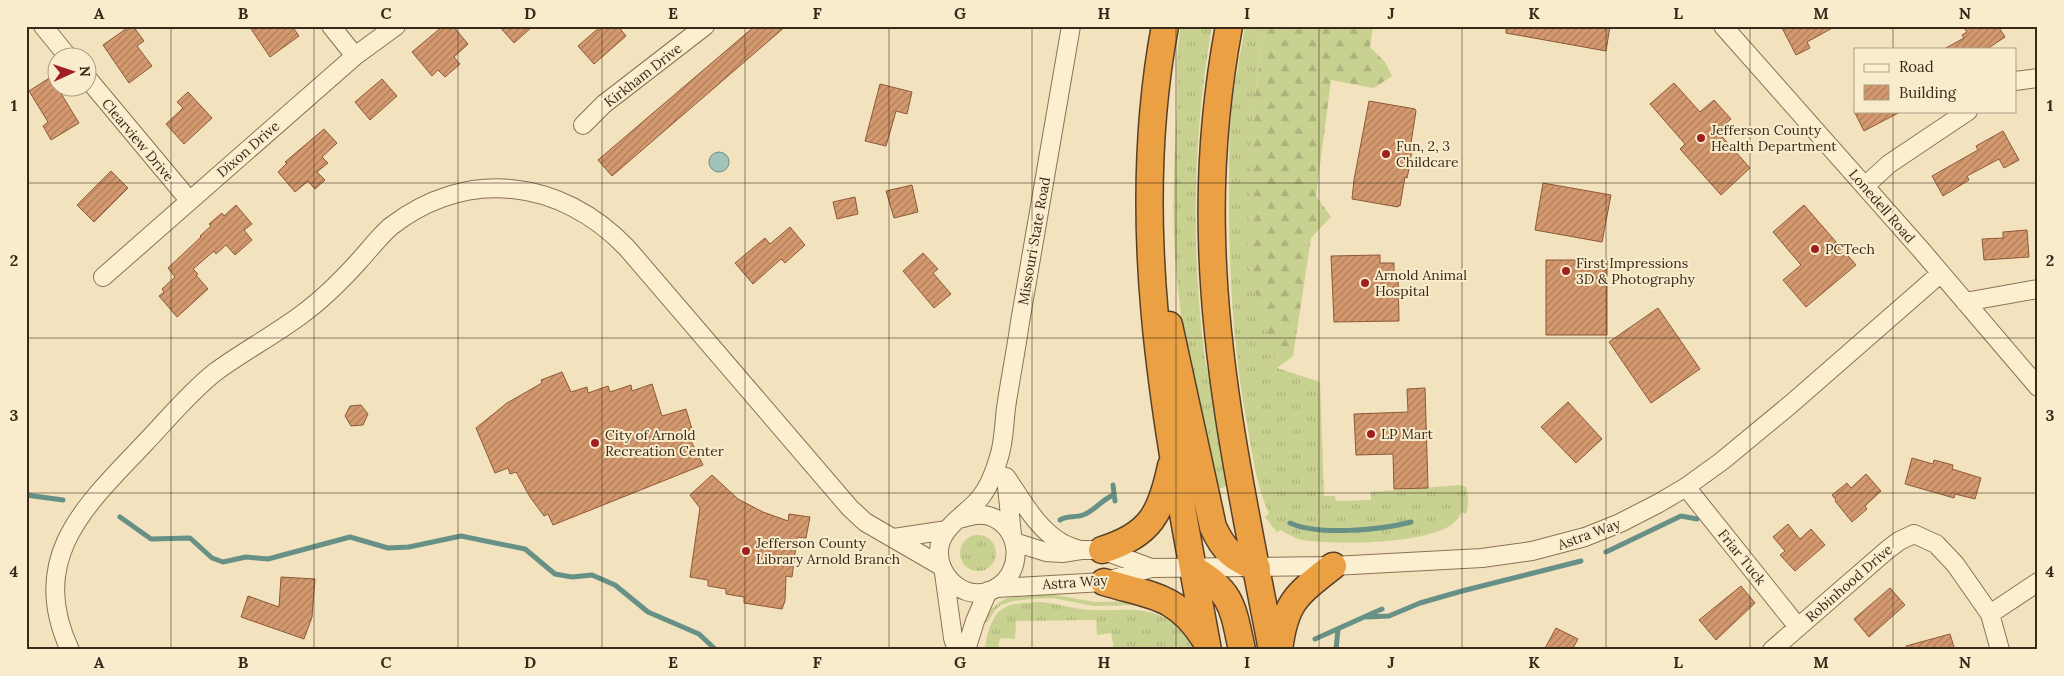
<svg xmlns="http://www.w3.org/2000/svg" width="2064" height="676" viewBox="0 0 2064 676" font-family="Lora,serif">
<style>
.grass{fill:url(#grass-tufts)}
.forest{fill:url(#forest-firs)}
.water{fill:#a1c3b9;stroke:#679187}
.lines{fill:none;stroke-linecap:round;stroke-linejoin:round}
.stream{stroke:#679187;stroke-width:5}
.building{fill:url(#building-hatch);stroke:#8d5938}
.minor-casing{stroke:#8b7254;stroke-width:20}
.highway-casing{stroke:#583f29;stroke-width:29}
.minor{stroke:#fcefd0;stroke-width:18}
.highway{stroke:#eba143;stroke-width:26}
.grid{fill:none;stroke:#39291a;stroke-width:1;stroke-opacity:0.55}
.poi-dot{fill:#a01e1f;stroke:#f9eccd;stroke-width:2}
.labels{text-anchor:middle;dominant-baseline:central;stroke-width:4;stroke-linejoin:round;paint-order:stroke}
.street-label{font-size:14px;fill:#39291a;stroke:#f9eccd}
.poi-label{font-size:14px;fill:#39291a;stroke:#f9eccd;text-anchor:start}
.neatline{fill:none;stroke:#39291a;stroke-width:2}
.grid-label{font-size:16px;text-anchor:middle;font-weight:bold;fill:#39291a}
</style>
<defs>
<pattern id="grass-tufts" width="24" height="20" patternUnits="userSpaceOnUse" patternTransform="scale(1.25)"><rect width="24" height="20" fill="#c9d190"/><path d="M3 7l-1-3M5 7V3M7 7l1-3M15 17l-1-3M17 17v-4M19 17l1-3" fill="none" stroke="#adb37c"/></pattern>
<pattern id="forest-firs" width="22" height="20" patternUnits="userSpaceOnUse" patternTransform="scale(1.25)"><rect width="22" height="20" fill="#c9d190"/><path d="M5 1l3.5 6h-7zM16 11l3.5 6h-7z" fill="#adb37c"/></pattern>
<pattern id="building-hatch" width="6" height="6" patternUnits="userSpaceOnUse" patternTransform="scale(1.25)"><rect width="6" height="6" fill="#d4996e"/><path d="M-1 1l2-2M0 6l6-6M5 7l2-2" fill="none" stroke="#ad7d5a"/></pattern>
</defs>
<rect width="100%" height="100%" fill="#f2e2bd"/>
<path class="grass" d="M 1181,26 L 1212,26 C 1193,134 1191,243 1204,352 C 1206,370 1212,386 1216,404 C 1222,430 1225,459 1229,486 L 1212,490 C 1196,413 1181,336 1175,257 C 1172,208 1174,159 1177,109 C 1178,80 1175,55 1181,26 Z
M 1245,26 L 1264,26 L 1252,120 L 1277,368 L 1320,382 L 1324,496 L 1335,496 L 1336,501 L 1371,500 L 1371,492 L 1460,485 L 1466,487 C 1469,495 1469,506 1466,514 L 1462,512 C 1458,519 1453,525 1446,528 C 1414,544 1338,545 1302,540 C 1294,538 1288,534 1281,530 L 1277,532 L 1265,517 L 1269,513 C 1255,484 1252,450 1246,418 C 1234,352 1230,286 1229,218 C 1229,180 1228,142 1232,105 C 1235,79 1241,52 1245,26 Z
M960 553a18 18 0 1 1 36 0a18 18 0 1 1-36 0Z
M 1050,594 L 1094,602 L 1139,601 L 1153,608 L 1139,605 L 1094,606 L 1053,598 L 1031,599 L 1013,601 L 1001,605 L 995,610 L 987,623 L 984,622 C 999,591 1020,596 1050,594 Z
M 1040,602 C 1058,603 1076,610 1095,610 C 1120,611 1141,606 1165,618 L 1169,611 L 1197,650 L 1114,650 L 1111,633 L 1097,635 L 1096,620 L 1016,621 L 1015,639 L 1000,638 L 998,650 L 985,650 C 986,637 991,615 1004,608 C 1014,602 1029,603 1040,602 Z"/>
<path class="forest" d="M 1264,26 L 1373,26 L 1370,47 L 1385,62 L 1392,76 L 1374,88 L 1331,80 L 1316,196 L 1331,217 L 1311,238 L 1293,356 L 1277,368 L 1247,263 L 1252,120 Z"/>
<path class="water" d="M709 162a10 10 0 1 1 20 0a10 10 0 1 1-20 0Z"/>
<g class="lines">
<path class="stream" d="M 1113,485 L 1115,501
M 26,495 L 63,500
M 120,517 L 151,539 L 190,538 L 212,558 L 223,562 L 246,557 L 268,559 L 350,537 L 388,548 L 409,547 L 461,536 L 525,549 L 555,574 L 572,577 L 592,575 L 615,585 L 648,612 L 699,634 L 716,650
M 1060,520 C 1066,515 1075,518 1083,515 C 1095,511 1103,498 1114,495
M 1290,523 C 1318,536 1381,530 1411,522
M 1606,552 L 1681,516 L 1697,519
M 1367,617 L 1389,616 L 1420,603 L 1462,591 L 1581,561
M 1315,639 L 1382,609
M 1336,650 L 1338,629"/>
</g>
<path class="building" d="M 130,26 L 133,26 L 144,41 L 137,46 L 152,66 L 129,83 L 103,45 Z
M 249,26 L 292,26 L 299,36 L 270,57 Z
M 443,26 L 453,26 L 468,44 L 454,57 L 460,64 L 445,77 L 438,70 L 432,76 L 412,52 Z
M 499,26 L 533,26 L 514,43 Z
M 601,26 L 618,26 L 626,36 L 594,64 L 578,46 Z
M 755,26 L 786,26 L 612,176 L 598,160 Z
M 1506,26 L 1610,26 L 1606,51 L 1506,33 Z
M 1781,26 L 1836,26 L 1807,42 L 1810,48 L 1796,55 Z
M 1963,26 L 1998,26 L 2005,37 L 1987,49 L 1944,49 L 1964,38 L 1962,35 L 1967,32 Z
M 51,77 L 79,123 L 51,140 L 43,126 L 48,122 L 29,91 Z
M 382,79 L 397,96 L 370,120 L 355,102 Z
M 1674,83 L 1700,112 L 1714,100 L 1731,119 L 1717,131 L 1750,168 L 1721,195 L 1680,149 L 1685,144 L 1650,104 Z
M 880,84 L 912,92 L 907,114 L 896,111 L 886,146 L 865,141 Z
M 188,92 L 212,118 L 184,144 L 166,124 L 183,108 L 177,102 Z
M 1369,101 L 1415,109 L 1416,111 L 1410,149 L 1412,149 L 1409,169 L 1407,178 L 1405,177 L 1400,206 L 1398,205 L 1398,207 L 1352,199 L 1354,180 Z
M 1854,111 L 1902,111 L 1864,131 Z
M 324,129 L 337,143 L 322,157 L 328,163 L 317,172 L 325,180 L 315,189 L 308,181 L 295,192 L 278,172 L 287,163 L 285,162 Z
M 2003,131 L 2019,160 L 2004,168 L 1999,159 L 1967,176 L 1969,180 L 1943,196 L 1932,176 L 1978,150 L 1976,146 Z
M 111,171 L 128,188 L 94,222 L 77,205 Z
M 1543,183 L 1611,195 L 1602,242 L 1535,230 Z
M 912,185 L 918,212 L 894,218 L 886,191 Z
M 855,197 L 858,214 L 837,219 L 833,202 Z
M 236,205 L 252,224 L 244,230 L 252,240 L 235,255 L 226,245 L 216,254 L 214,251 L 193,269 L 198,274 L 196,275 L 208,289 L 177,317 L 159,296 L 164,292 L 162,289 L 175,277 L 168,268 L 201,237 L 200,236 L 211,226 L 209,224 L 222,213 L 224,216 Z
M 1804,205 L 1856,265 L 1806,307 L 1783,280 L 1801,265 L 1773,232 Z
M 790,227 L 805,245 L 785,263 L 781,259 L 753,284 L 735,263 L 765,238 L 770,244 Z
M 2027,230 L 2029,257 L 1984,260 L 1982,239 L 2003,238 L 2003,232 Z
M 923,253 L 938,269 L 933,273 L 951,294 L 934,308 L 903,271 Z
M 1380,255 L 1380,263 L 1394,263 L 1394,274 L 1398,274 L 1399,321 L 1334,322 L 1331,256 Z
M 1546,260 L 1607,260 L 1607,335 L 1546,335 Z
M 1658,308 L 1700,369 L 1651,403 L 1609,342 Z
M 562,372 L 571,392 L 587,387 L 588,393 L 608,386 L 610,392 L 631,385 L 632,391 L 652,384 L 662,416 L 686,409 L 692,429 L 686,431 L 703,465 L 553,525 L 548,514 L 544,516 L 530,497 L 516,472 L 510,474 L 508,468 L 495,473 L 476,428 L 507,403 L 542,383 L 541,380 Z
M 1425,388 L 1428,488 L 1394,489 L 1393,454 L 1356,455 L 1354,414 L 1408,412 L 1407,389 Z
M 1568,402 L 1602,439 L 1576,463 L 1541,427 Z
M 361,405 L 368,414 L 363,425 L 351,426 L 345,416 L 350,406 Z
M 1912,458 L 1933,464 L 1934,460 L 1953,465 L 1952,469 L 1981,478 L 1975,499 L 1955,494 L 1954,498 L 1905,484 Z
M 1866,474 L 1881,491 L 1865,506 L 1867,509 L 1852,522 L 1835,501 L 1836,500 L 1832,495 L 1847,483 L 1851,488 Z
M 712,475 L 738,499 L 763,512 L 788,521 L 789,514 L 810,517 L 806,538 L 797,537 L 792,577 L 786,576 L 785,601 L 782,609 L 744,603 L 744,597 L 726,594 L 726,589 L 708,586 L 708,580 L 690,577 L 700,508 L 690,495 Z
M 1788,524 L 1800,539 L 1811,529 L 1825,545 L 1795,571 L 1780,555 L 1785,551 L 1773,537 Z
M 281,577 L 315,579 L 312,617 L 304,639 L 241,617 L 248,596 L 279,607 Z
M 1741,586 L 1755,603 L 1716,640 L 1699,620 Z
M 1890,588 L 1905,605 L 1869,637 L 1854,619 Z
M 1556,628 L 1578,639 L 1572,650 L 1544,650 Z
M 1950,634 L 1955,650 L 1907,650 L 1906,646 Z"/>
<g class="lines">
<g class="minor-casing">
<path id="minor" d="M 43,26 L 69,58
M 331,26 L 355,56
M 1723,26 L 1922,251 L 2038,387
M 88,79 L 189,200
M 2015,81 L 2038,78
M 583,125 L 604,104 L 705,26
M 1865,186 L 1889,164 L 1968,111
M 103,277 L 355,56 L 396,26
M 1965,302 L 2038,289
M 1006,477 C 1022,500 1037,529 1062,543 C 1067,546 1074,548 1080,550
M 1006,477 L 1012,535
M 1686,487 L 1798,627
M 959,519 C 969,516 979,513 989,516 C 1021,526 1025,571 996,588 C 969,604 938,580 939,551 C 940,527 966,515 980,498 C 989,487 995,471 999,457 C 1004,442 1004,424 1006,408 C 1010,380 1016,351 1020,322 C 1037,223 1054,125 1071,26
M 894,538 L 947,530
M 1014,542 L 1046,552 L 1062,553 L 1081,550 L 1102,550 L 1151,568
M 944,573 L 953,638 L 957,650
M 997,588 L 1104,582 L 1151,568 L 1333,566 L 1482,558 L 1532,551 L 1585,537 L 1620,523 L 1659,503 L 1686,487 L 1722,461 L 1791,404 L 1941,273
M 1990,614 L 2038,582
M 70,650 C 27,558 85,506 144,444 C 167,420 188,394 214,373 C 242,352 273,336 301,315 C 323,299 341,281 359,261 C 369,250 379,237 390,227 C 467,167 561,179 627,248 L 850,508 L 865,522 L 941,566
M 966,650 L 975,621 L 988,591
M 1772,650 L 1886,551 L 1899,541 L 1914,534 L 1936,544 L 1955,564 L 1990,614 L 2000,650"/>
</g>
<g class="highway-casing">
<path id="highway" d="M 1165,26 C 1125,238 1170,442 1208,650
M 1229,26 C 1216,96 1210,167 1212,238 C 1215,376 1246,514 1272,650
M 1169,325 L 1213,527 C 1224,551 1233,558 1257,568
M 1102,550 C 1151,535 1161,513 1171,466
M 1193,569 C 1233,591 1233,609 1242,650
M 1104,582 C 1150,596 1176,594 1204,638
M 1279,650 C 1285,602 1296,595 1333,566"/>
</g>
<use href="#minor" class="minor"/>
<use href="#highway" class="highway"/>
</g>
<path class="grid" d="M 171,26 L 171,650M 314,26 L 314,650M 458,26 L 458,650M 602,26 L 602,650M 745,26 L 745,650M 889,26 L 889,650M 1032,26 L 1032,650M 1176,26 L 1176,650M 1319,26 L 1319,650M 1462,26 L 1462,650M 1606,26 L 1606,650M 1750,26 L 1750,650M 1893,26 L 1893,49M 1893,111 L 1893,650M 26,183 L 2038,183M 26,338 L 2038,338M 26,493 L 2038,493"/>
<g class="poi-dot">
<circle cx="1701" cy="138" r="5"/>
<circle cx="1386" cy="154" r="5"/>
<circle cx="1815" cy="249" r="5"/>
<circle cx="1566" cy="271" r="5"/>
<circle cx="1365" cy="283" r="5"/>
<circle cx="1371" cy="434" r="5"/>
<circle cx="595" cy="443" r="5"/>
<circle cx="746" cy="551" r="5"/>
</g>
<g class="labels">
<g class="street-label">
<text transform="translate(643 75) rotate(-38)">Kirkham Drive</text>
<text transform="translate(138 140) rotate(50)">Clearview Drive</text>
<text transform="translate(248 149) rotate(-41)">Dixon Drive</text>
<text transform="translate(1882 206) rotate(49)">Lonedell Road</text>
<text transform="translate(1034 241) rotate(-80)">Missouri State Road</text>
<text transform="translate(1589 534) rotate(-20)">Astra Way</text>
<text transform="translate(1742 557) rotate(51)">Friar Tuck</text>
<text transform="translate(1075 582) rotate(-4)">Astra Way</text>
<text transform="translate(1849 583) rotate(-41)">Robinhood Drive</text>
</g>
<g class="poi-label">
<text x="1711" y="130">Jefferson County<tspan x="1711" dy="16">Health Department</tspan></text>
<text x="1396" y="146">Fun, 2, 3<tspan x="1396" dy="16">Childcare</tspan></text>
<text x="1825" y="249">PCTech</text>
<text x="1576" y="263">First Impressions<tspan x="1576" dy="16">3D &amp; Photography</tspan></text>
<text x="1375" y="275">Arnold Animal<tspan x="1375" dy="16">Hospital</tspan></text>
<text x="1381" y="434">LP Mart</text>
<text x="605" y="435">City of Arnold<tspan x="605" dy="16">Recreation Center</tspan></text>
<text x="756" y="543">Jefferson County<tspan x="756" dy="16">Library Arnold Branch</tspan></text>
</g>
</g>
<rect width="2064" height="676" fill="none" stroke="#f9eccd" stroke-width="55"/>
<rect x="1854" y="48" width="162" height="65" fill="#f9eccd" stroke="#ac9e85"/>
<rect x="1864" y="64" width="25" height="8" fill="#fcefd0" stroke="#ac9e85"/>
<text x="1899" y="72" font-size="15" fill="#39291a">Road</text>
<rect x="1864" y="85" width="25" height="15" fill="url(#building-hatch)" stroke="#ac9e85"/>
<text x="1899" y="98" font-size="15" fill="#39291a">Building</text>
<g transform="translate(72 72) rotate(87)"><circle r="24" fill="#f9eccd" stroke="#ac9e85"/>
<path d="M0-4L9 19L0 12L-9 19Z" fill="#a01e1f"/>
<text y="-8" font-size="14" font-weight="bold" text-anchor="middle" fill="#39291a">N</text>
</g>
<rect x="28" y="28" width="2008" height="620" class="neatline"/>
<g class="grid-label">
<text x="99" y="19">A</text>
<text x="243" y="19">B</text>
<text x="386" y="19">C</text>
<text x="530" y="19">D</text>
<text x="673" y="19">E</text>
<text x="817" y="19">F</text>
<text x="960" y="19">G</text>
<text x="1104" y="19">H</text>
<text x="1247" y="19">I</text>
<text x="1391" y="19">J</text>
<text x="1534" y="19">K</text>
<text x="1678" y="19">L</text>
<text x="1821" y="19">M</text>
<text x="1965" y="19">N</text>
<text x="14" y="111">1</text>
<text x="2050" y="111">1</text>
<text x="14" y="266">2</text>
<text x="2050" y="266">2</text>
<text x="14" y="421">3</text>
<text x="2050" y="421">3</text>
<text x="14" y="577">4</text>
<text x="2050" y="577">4</text>
<text x="99" y="668">A</text>
<text x="243" y="668">B</text>
<text x="386" y="668">C</text>
<text x="530" y="668">D</text>
<text x="673" y="668">E</text>
<text x="817" y="668">F</text>
<text x="960" y="668">G</text>
<text x="1104" y="668">H</text>
<text x="1247" y="668">I</text>
<text x="1391" y="668">J</text>
<text x="1534" y="668">K</text>
<text x="1678" y="668">L</text>
<text x="1821" y="668">M</text>
<text x="1965" y="668">N</text>
</g>
</svg>
